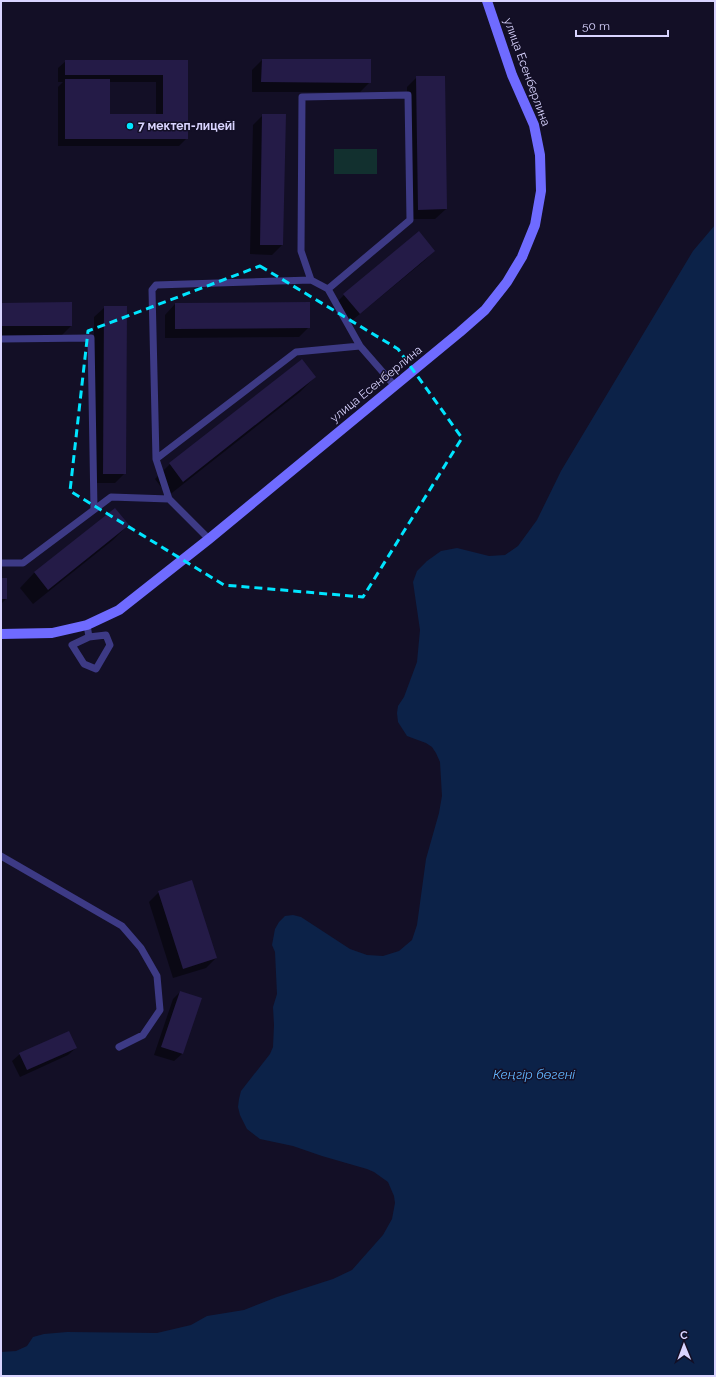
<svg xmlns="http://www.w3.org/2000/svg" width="716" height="1377" viewBox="0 0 716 1377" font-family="Raleway,sans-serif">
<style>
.green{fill:#12302f}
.water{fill:#0c2248}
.shadow{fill:#0007;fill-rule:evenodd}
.building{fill:#241b47}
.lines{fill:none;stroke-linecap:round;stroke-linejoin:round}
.lane{stroke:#3d3a85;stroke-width:7}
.secondary{stroke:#6f6bff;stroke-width:10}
.marked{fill:none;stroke:#00e5ff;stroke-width:3;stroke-dasharray:8 5;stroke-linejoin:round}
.poi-dot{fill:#00e5ff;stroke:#130f26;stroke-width:1.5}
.labels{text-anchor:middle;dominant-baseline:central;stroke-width:3;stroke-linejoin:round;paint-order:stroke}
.street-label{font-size:12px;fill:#d9d4ff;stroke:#130f26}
.poi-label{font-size:12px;font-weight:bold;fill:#d9d4ff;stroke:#130f26;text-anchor:start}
.water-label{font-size:13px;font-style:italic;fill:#62b6ff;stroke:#130f26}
</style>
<rect width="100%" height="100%" fill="#130f26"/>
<path class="green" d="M 334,149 L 377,149 L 377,174 L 334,174 Z"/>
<path class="water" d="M 715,225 L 715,1376 L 1,1376 L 1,1352 L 16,1351 L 27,1346 L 33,1337 L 44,1334 L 67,1332 L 157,1333 L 191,1325 L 207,1316 L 244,1310 L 277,1297 L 333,1279 L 352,1270 L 383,1235 L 392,1219 L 395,1203 L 394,1196 L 388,1182 L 374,1172 L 367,1169 L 322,1156 L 293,1146 L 260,1139 L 247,1129 L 240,1115 L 238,1107 L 239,1099 L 241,1091 L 270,1054 L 273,1047 L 274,1025 L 273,1007 L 277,994 L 275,952 L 272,945 L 275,929 L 279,922 L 285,916 L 293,915 L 301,917 L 350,949 L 367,955 L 383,956 L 399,951 L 412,940 L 417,925 L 426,859 L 439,813 L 442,796 L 440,762 L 436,753 L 432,747 L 426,743 L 407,736 L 398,722 L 397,713 L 398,706 L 404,697 L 417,662 L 420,630 L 413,582 L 417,571 L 427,561 L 441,551 L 457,548 L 489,556 L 505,555 L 518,546 L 537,520 L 561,471 L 693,251 Z"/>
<path class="shadow" d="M 262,60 L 370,82 L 360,92 L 252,92 L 252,70 Z
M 66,61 L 187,61 L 187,138 L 179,146 L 58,146 L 58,87 L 63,82 L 58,82 L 58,68 ZM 109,82 L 156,82 L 156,115 L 109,115 Z
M 417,77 L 446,209 L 435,219 L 408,219 L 407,87 Z
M 263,115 L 282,245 L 272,255 L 250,254 L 253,125 Z
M 419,232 L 434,251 L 424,261 L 349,323 L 334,305 L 344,295 Z
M 1,304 L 71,326 L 61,336 L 1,336 Z
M 175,304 L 309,327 L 299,337 L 165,338 L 165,315 Z
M 105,307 L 125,473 L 115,483 L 94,483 L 94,317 Z
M 301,360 L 315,377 L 300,392 L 168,496 L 155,479 L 170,464 Z
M 115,509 L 128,525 L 113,540 L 33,604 L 20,588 L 34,573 Z
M 1,579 L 6,579 L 6,599 L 1,604 Z
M 159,892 L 216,958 L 206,968 L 173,978 L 149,902 Z
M 180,992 L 200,998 L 182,1054 L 174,1061 L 154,1055 L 173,999 Z
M 76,1048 L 68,1055 L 20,1077 L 12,1061 L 20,1054 Z"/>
<path class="building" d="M 262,59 L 371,59 L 371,83 L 261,82 Z
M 65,60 L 188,60 L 188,139 L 65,139 L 65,79 L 110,79 L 110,114 L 163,114 L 163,75 L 65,75 Z
M 416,76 L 445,76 L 447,209 L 418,210 Z
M 262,114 L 286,114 L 283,245 L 260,245 Z
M 419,231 L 435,251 L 360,314 L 343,294 Z
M 72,302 L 72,326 L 1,326 L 1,303 Z
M 310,302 L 310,328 L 175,329 L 175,303 Z
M 104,306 L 127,306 L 126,474 L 103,474 Z
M 302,359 L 316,377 L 183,482 L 169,463 Z
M 115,508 L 129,525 L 48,590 L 34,572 Z
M 1,578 L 7,578 L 7,599 L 1,599 Z
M 192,880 L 217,958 L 183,969 L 158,891 Z
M 180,991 L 202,998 L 183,1054 L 161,1047 Z
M 69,1031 L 77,1048 L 27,1070 L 19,1053 Z"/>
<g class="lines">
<path class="lane" d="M 328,289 L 410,220 L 408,95 L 302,97 L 301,251 L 311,280 L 328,289 L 360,346
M 1,339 L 91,338 L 94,509
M 156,459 L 152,290 L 156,285 L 311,280
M 169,499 L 156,459 L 296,352 L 360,346 L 394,385
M 1,563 L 23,563 L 111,497 L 169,499 L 209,539
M 87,625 L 89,637 L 72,645 L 84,664 L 96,669 L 110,645 L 106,635 L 89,637
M 1,856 L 122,926 L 141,948 L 157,976 L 160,1010 L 143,1035 L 119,1047"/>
<path class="secondary" d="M 1,634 L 52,633 L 87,625 L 119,610 L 209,539 L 460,332 L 485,310 L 507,282 L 522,257 L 535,225 L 541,191 L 540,155 L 534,125 L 512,75 L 487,1"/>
</g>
<path class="marked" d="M 260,266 L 398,349 L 462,438 L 363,597 L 224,585 L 70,491 L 88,331 Z"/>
<circle class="poi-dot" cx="130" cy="126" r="4"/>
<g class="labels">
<g class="street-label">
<text transform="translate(527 72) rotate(70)">улица Есенберлина</text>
<text transform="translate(376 384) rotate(-39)">улица Есенберлина</text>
</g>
<g class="poi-label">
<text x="138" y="126">7 мектеп-лицейі</text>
</g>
<g class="water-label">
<text x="534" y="1074">Кеңгір бөгені</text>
</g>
</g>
<rect width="716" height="1377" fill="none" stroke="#d9d4ff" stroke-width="4"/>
<g transform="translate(684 1345) rotate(359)" stroke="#130f26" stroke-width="3" paint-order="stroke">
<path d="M0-3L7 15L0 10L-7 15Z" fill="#d9d4ff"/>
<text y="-6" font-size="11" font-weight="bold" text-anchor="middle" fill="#d9d4ff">С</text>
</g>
<path d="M576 30v6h92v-6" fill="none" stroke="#d9d4ff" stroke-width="2"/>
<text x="582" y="30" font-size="12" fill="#d9d4ff" stroke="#130f26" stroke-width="3" paint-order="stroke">50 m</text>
</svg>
